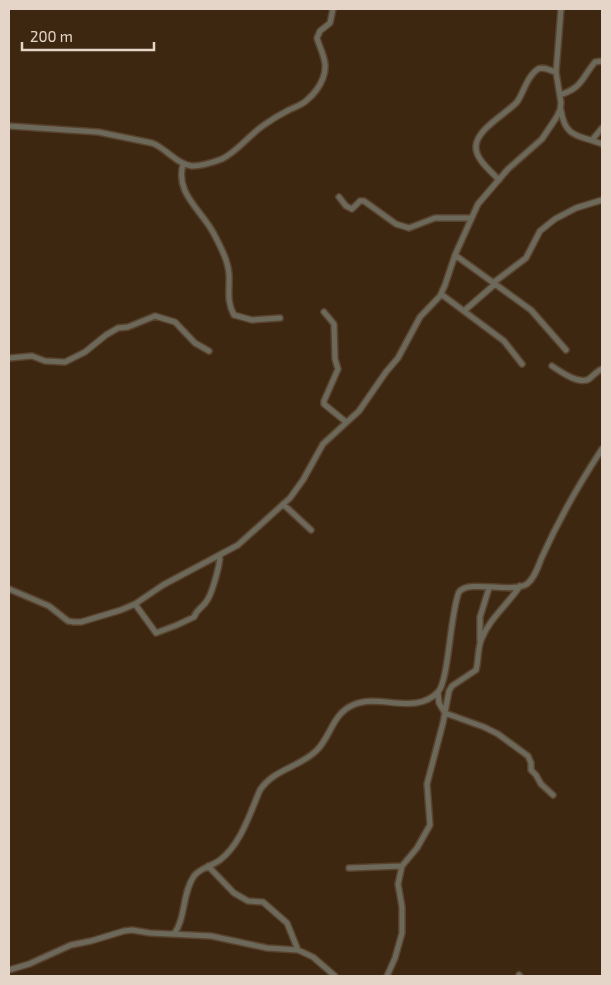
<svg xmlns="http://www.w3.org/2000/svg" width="611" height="985" viewBox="0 0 611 985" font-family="'Exo 2',sans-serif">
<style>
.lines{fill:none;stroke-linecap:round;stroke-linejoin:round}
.street-casing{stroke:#59432e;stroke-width:8}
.street{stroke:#6c695a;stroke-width:5}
</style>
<rect width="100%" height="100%" fill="#3e2711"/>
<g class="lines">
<g class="street-casing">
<path id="street" d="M 560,95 C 583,87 581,79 595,62 L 602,61
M 561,110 C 565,139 580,135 602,144
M 9,126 L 98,132 L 152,143 C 166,148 176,164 192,166 C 201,166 214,162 222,159 C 238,151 249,135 264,125 C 271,120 279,115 287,111 C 294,107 301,106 307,100 C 313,95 320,86 323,78 C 329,63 321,52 317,38 L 320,31 L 330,23 L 333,9
M 592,140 L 602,128
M 183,164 C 175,194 201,209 214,234 C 220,246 228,260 229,274 C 230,289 226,301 234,315 L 252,320 L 280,318
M 499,180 C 491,171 475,159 476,146 C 477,129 506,114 517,102 C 524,92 527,76 538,69 C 543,66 551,71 556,72
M 339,197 L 346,206 L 352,209 L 360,201 L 364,201 L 396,224 L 409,228 L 435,218 L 471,218
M 455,255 L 531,310 L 566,350
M 493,283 L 526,258 L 540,231 L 555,219 L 576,208 L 602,200
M 441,294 L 504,341 L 522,364
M 464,311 L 495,284
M 324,312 L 334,324 L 335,359 L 338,369 L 324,401 L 324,404 L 346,422
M 9,358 L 32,356 L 45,361 L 65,362 L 85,352 L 106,335 L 118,328 L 128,327 L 155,316 L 175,322 L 195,343 L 209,351
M 552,366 C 561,372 579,385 589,379 C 594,375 597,371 602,369
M 283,504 L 311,530
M 9,589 L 49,606 L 68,621 L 74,622 L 81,622 L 121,610 L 135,604 L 163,585 L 238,545 L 290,498 L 303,480 L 323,444 L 359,411 L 386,372 L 398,358 L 420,317 L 440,296 L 445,285 L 455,255 L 478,204 L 508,169 L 542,139 L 556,118 L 560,110 L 561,103 L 556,72 L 561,9
M 135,604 L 156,633 L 177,625 L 194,617 C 197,609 202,608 206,602 C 212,595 220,564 220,556
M 480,641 L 480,617 L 489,588
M 438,692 L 439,703 L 445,713 L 484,727 L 498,734 L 528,756 L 531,763 L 531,770 L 536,775 L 541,784 L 553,795
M 208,866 L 234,893 L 248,901 L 263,902 L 287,923 L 298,950
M 349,868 L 402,866
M 174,934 C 186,918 182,893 194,876 C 200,868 212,866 220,860 C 241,844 250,813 260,790 C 274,769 298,768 316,751 C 331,737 332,714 353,705 C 380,693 415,716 438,692 C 449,680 450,613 459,592 C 469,579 511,594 527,584 C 535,578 538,566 542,557 C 559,519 579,484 602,449
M 9,970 L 29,964 L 71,945 L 91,941 L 124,931 L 132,930 L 150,933 L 211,936 L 267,948 L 298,950 L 313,957 L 335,976
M 519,975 L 520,976
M 387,976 L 395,958 L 402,933 L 402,907 L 398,884 L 402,866 L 417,848 L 430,825 L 427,784 L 443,723 L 449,691 L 452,686 L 476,670 C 479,660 477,648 482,638 C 490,618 508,604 520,586"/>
</g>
<use href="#street" class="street"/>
</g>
<rect width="611" height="985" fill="none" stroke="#e4d5c8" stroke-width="20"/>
<path d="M22 42v8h132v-8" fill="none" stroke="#e4d5c8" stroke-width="2.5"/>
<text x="30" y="42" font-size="15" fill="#e4d5c8" stroke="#3e2711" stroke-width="4" paint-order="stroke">200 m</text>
</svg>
